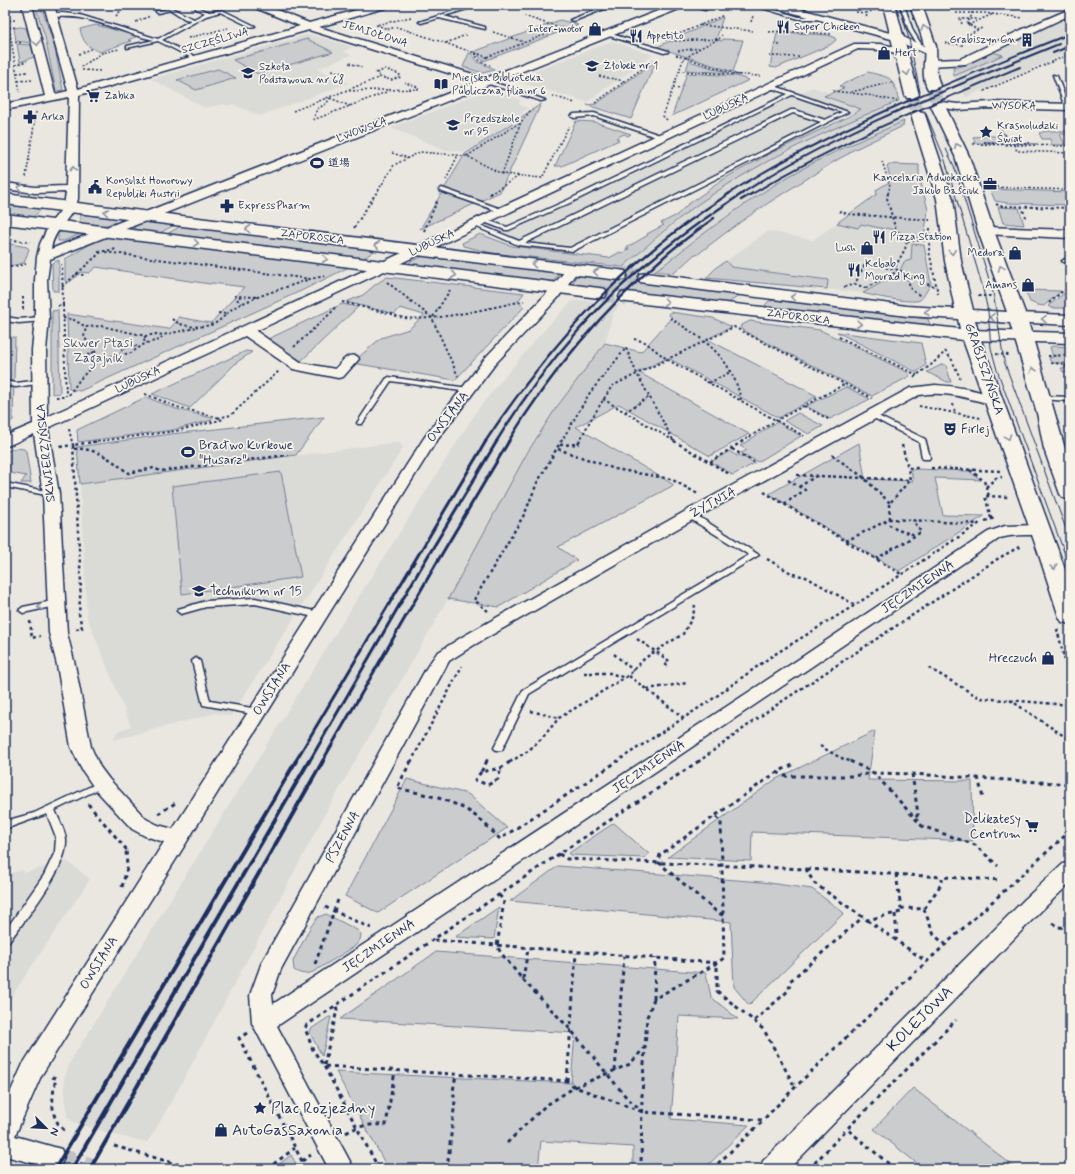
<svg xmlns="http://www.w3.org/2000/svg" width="1075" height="1174" viewBox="0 0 1075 1174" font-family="Mynerve,'LXGW WenKai TC',sans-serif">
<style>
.built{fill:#dadad6}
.green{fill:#cbcccd;stroke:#737e96}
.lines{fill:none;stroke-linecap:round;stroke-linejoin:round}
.minor-tunnel{stroke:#c1c2c6;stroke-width:22;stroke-dasharray:22 11;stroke-linecap:butt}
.secondary-tunnel-far1{stroke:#c1c2c6;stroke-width:14;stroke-dasharray:14 6;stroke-linecap:butt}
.secondary-tunnel{stroke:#c1c2c6;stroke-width:17;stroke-dasharray:17 8;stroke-linecap:butt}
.service-casing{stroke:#1b2f5e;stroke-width:3}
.minor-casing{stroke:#1b2f5e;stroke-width:3}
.tertiary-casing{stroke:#1b2f5e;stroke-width:3}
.secondary-casing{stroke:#1b2f5e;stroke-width:3}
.path-far3{stroke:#1b2f5e;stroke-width:1.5;stroke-dasharray:2 2;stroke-linecap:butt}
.path-far2{stroke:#1b2f5e;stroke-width:2;stroke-dasharray:2.5 2.5;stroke-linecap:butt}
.path-far1{stroke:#1b2f5e;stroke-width:2.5;stroke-dasharray:3 3;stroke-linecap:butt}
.path{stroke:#1b2f5e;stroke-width:3;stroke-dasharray:4 4;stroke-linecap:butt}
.service{fill:#f7f3e8;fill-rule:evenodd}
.minor{fill:#f7f3e8;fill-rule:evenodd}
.tertiary{fill:#f7f3e8;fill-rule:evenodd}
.secondary{fill:#f7f3e8;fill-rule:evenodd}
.tram{stroke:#1b2f5e;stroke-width:1}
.rail-far3{stroke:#1b2f5e;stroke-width:2}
.rail-far2{stroke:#1b2f5e;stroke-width:2.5}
.rail-far1{stroke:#1b2f5e;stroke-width:3}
.rail{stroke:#1b2f5e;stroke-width:4}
.oneway{stroke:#8991a3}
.labels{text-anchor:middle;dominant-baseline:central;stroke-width:3.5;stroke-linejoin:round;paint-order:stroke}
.far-poi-label{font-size:11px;fill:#1b2f5e;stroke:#f7f3e8;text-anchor:start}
.far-street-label{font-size:11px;fill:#1b2f5e;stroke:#f7f3e8}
.park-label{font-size:13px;fill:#47567a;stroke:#f7f3e8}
.street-label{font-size:13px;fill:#1b2f5e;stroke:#f7f3e8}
.poi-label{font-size:13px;fill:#1b2f5e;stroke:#f7f3e8;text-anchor:start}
.near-street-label{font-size:16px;fill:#1b2f5e;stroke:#f7f3e8}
.near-poi-label{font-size:16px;fill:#1b2f5e;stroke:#f7f3e8;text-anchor:start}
</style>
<rect width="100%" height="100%" fill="#eae7e0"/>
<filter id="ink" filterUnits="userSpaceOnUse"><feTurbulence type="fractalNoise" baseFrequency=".025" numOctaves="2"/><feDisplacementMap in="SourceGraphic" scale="8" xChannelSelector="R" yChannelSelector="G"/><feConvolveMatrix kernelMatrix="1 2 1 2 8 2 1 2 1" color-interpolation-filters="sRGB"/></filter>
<g filter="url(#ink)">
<path class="built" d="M 1070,16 L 1070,52 L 966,97 L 954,76 L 1003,55 L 992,52 L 1032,32 Z
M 309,34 L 353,47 L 343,51 L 351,55 L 317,69 L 349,83 L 260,116 L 232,104 L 228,106 L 224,104 L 205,108 L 151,79 Z
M 612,41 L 653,55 L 587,102 L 523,83 L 519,78 Z
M 813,87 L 831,93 L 825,97 L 862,109 L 850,116 L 839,112 L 572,248 L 525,242 L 504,234 Z
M 480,93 L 503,93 L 519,99 L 520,102 L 518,104 L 528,108 L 512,122 L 466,152 L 446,150 L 391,128 Z
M 891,104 L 900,108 L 894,111 L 902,114 L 896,117 L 904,121 L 837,150 L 777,183 L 726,216 L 665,264 L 654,271 L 623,267 L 690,210 L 744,175 L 840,125 Z
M 848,215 L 899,231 L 912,244 L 911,260 L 899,273 L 863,293 L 827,289 L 828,280 L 730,267 L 726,261 L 768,231 L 813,240 Z
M 583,300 L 620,305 L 613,313 L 605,343 L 556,408 L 527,453 L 448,599 L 325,814 L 179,1088 L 154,1132 L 147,1142 L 119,1136 L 73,1122 L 67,1118 L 64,1079 L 70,1062 L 339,628 L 478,409 L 538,337 L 566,307 L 573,301 Z
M 399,442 L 403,448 L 231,716 L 216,713 L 114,740 L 114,737 L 118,731 L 131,726 L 87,617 L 80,484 Z
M 67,861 L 90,879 L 5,1006 L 5,875 L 23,870 L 24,873 Z"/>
<path class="green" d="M 35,5 L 41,5 L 55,49 L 63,90 L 56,91 L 45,37 Z
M 723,17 L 716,40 L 722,41 L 723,39 L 743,40 L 733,72 L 657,47 Z
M 560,20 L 578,25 L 484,61 L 478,56 L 481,54 L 473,52 Z
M 96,25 L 138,36 L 128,40 L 131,41 L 100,52 C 87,47 83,42 80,29 Z
M 21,27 L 26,28 L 31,43 L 16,41 L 14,28 Z
M 782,32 L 828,35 L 834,37 L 836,40 L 830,45 L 776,68 L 770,67 L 777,33 Z
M 307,39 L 333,52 L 258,74 L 233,60 Z
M 17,44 L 31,45 L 34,57 L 20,62 Z
M 992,52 L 1003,55 L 954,76 L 953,68 L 962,66 Z
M 469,53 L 472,54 L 478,62 L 493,68 L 494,70 L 483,73 L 463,67 Z
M 656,61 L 631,119 L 587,105 L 596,104 Z
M 689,61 L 692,62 L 729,73 L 686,70 Z
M 218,69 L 236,78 L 196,90 L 177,80 Z
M 868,72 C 894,79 891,75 899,101 C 827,130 753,164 690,210 C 666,228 645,248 623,267 L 492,253 L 463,246 L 462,243 L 480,234 L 512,246 L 609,258 L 620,252 L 622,253 L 629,249 L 626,248 L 648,235 L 647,234 L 664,225 L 661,223 L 677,215 L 687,205 L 727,177 L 773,152 L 850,116 L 861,109 L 824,96 L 844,88 L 839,86 Z
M 687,73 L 736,76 L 749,80 L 672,116 Z
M 541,104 L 500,192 L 420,229 L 465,154 Z
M 576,121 L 595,122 L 631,134 L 628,136 L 624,134 L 616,138 L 619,140 L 562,166 L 555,166 Z
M 904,121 L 903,126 L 849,152 L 850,153 C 837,159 825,168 813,175 C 773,199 734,225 697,255 L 695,254 L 674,273 L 654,271 L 665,264 C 712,226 757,193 811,164 C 841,148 873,135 904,121 Z
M 1047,131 L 1070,131 L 1070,134 L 1060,134 L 1065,145 L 1052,145 L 1050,139 L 1042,139 L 1039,133 Z
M 985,136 L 1005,136 L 1007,142 L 984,142 L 1038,144 L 975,143 L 973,137 Z
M 889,164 L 919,165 L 919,175 L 928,210 L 924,238 L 905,237 L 899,231 L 886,228 L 885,229 L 861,224 L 858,228 L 837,223 L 877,194 L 876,190 L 891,181 L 887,166 Z
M 990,189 L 1070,192 L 1070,205 L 1007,203 L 995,201 Z
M 5,203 L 43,208 L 32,218 L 5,215 Z
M 998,207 L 1019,208 L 1024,225 L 1003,223 Z
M 84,214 L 116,217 L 117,218 C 110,229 92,225 80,224 L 80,216 Z
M 148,221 L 176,224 L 158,234 L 136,231 L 134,229 L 135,226 Z
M 183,225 L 377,249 L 363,259 L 165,235 Z
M 65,231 L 78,233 L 80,234 L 64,241 L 58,241 L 58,233 Z
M 111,237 L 349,267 L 303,290 L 80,391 L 69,389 L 67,314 L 169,329 L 177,321 L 178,317 L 211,323 L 244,287 L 212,283 L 210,284 L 96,267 L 89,273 L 81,272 L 70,282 L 65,281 L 65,259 C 81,251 93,239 111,237 Z
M 5,243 L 27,247 L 29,249 L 24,263 L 5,267 Z
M 912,244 L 924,245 L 931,284 C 928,288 924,297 920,300 C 913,304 871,296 863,293 L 899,273 L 904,262 L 911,260 Z
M 424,256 L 557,272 L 558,275 L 554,281 L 549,282 L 415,266 L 409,263 L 411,261 Z
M 59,260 L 59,291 L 53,291 L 52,263 Z
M 726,261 L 731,267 L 828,280 L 827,289 L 706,278 L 718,266 Z
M 583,274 L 735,293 L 739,296 L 728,303 L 721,304 L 578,286 L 572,284 L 576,276 Z
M 387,277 L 524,293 L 518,301 L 519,303 L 524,307 L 455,380 L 352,363 L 381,338 L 409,329 L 424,315 L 400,308 L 395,314 L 346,302 L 363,295 L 376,284 Z
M 1025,290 L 1061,291 L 1044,306 L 1038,305 L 1030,302 Z
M 1066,292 L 1070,292 L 1070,308 L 1051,308 L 1048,306 Z
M 776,300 L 928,319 L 930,325 L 769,308 L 765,305 L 769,301 Z
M 342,304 L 358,307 L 301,361 L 266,340 Z
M 58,310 L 60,393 L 52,394 L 52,311 Z
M 670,312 L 713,318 L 732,327 L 707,339 L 817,396 L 779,418 L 668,358 L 638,372 L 749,434 L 710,456 L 619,404 L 576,427 L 674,485 L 558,547 L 577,560 L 499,607 L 448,599 L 527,453 L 556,408 L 605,343 L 641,352 L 672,317 L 669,315 Z
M 750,321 L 820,330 L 907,372 L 910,376 L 872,396 L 742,330 L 740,326 Z
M 837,332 L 921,343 L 926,365 L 917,372 L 914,371 Z
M 15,337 L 13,420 L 5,425 L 5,338 Z
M 1054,346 L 1070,347 L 1070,373 L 1063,372 L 1061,368 L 1068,368 L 1067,363 L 1051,363 L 1049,358 L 1053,357 L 1050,347 Z
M 246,351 L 252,352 L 237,362 L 190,408 L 152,394 Z
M 943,364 L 946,365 L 951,382 L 947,382 L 927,372 Z
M 846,387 L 870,399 L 830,419 L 806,406 Z
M 146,397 L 176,409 L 212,418 L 212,420 L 173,430 L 78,442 L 77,430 Z
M 798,413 L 823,426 L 809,434 L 784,421 Z
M 324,417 L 296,455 L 80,484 L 77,447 L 171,434 Z
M 777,422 L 801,436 L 758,462 L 741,453 L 747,450 L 740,446 Z
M 859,443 L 865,479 L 913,481 L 911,470 L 916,469 L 969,471 L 981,480 L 935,478 L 943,515 L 984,516 L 899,571 L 769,494 Z
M 16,448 L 24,449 L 26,451 L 31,483 L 21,483 L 26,476 L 5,472 L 5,452 Z
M 729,451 L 737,456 L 739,455 L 755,463 L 733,475 L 711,462 Z
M 281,472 L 301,577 L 182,594 L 172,486 Z
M 875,731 L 868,780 L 972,781 L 973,841 L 752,832 L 751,861 L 668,857 L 776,779 Z
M 407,779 L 468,794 L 507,828 L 378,913 L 345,896 Z
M 614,823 L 649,854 L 644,858 L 571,855 L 569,853 Z
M 558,866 L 762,882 L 812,889 L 844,913 L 749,1005 L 734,987 L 731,922 L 510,901 Z
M 499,907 L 494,939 L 455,937 Z
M 326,914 L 357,930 L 361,934 L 360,940 L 354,947 L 313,972 C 305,975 301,974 294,970 L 293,961 L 311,926 L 318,917 Z
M 436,952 L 706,973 L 711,997 L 738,1019 L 679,1016 L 671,1119 L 749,1125 L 704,1169 L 633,1169 L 633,1147 L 541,1141 L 538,1169 L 388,1169 L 336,1072 L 571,1083 L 575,1033 L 340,1019 Z
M 329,1017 L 331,1017 L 322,1056 L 310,1033 L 311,1029 Z
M 913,1088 L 1017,1169 L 924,1169 L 874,1129 Z
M 291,1155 L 299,1169 L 273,1169 Z"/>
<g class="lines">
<path class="minor-tunnel" d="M 52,1157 L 92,1169"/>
<path class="secondary-tunnel-far1" d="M 933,86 L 938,106
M 912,95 L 918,115"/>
<path class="secondary-tunnel" d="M 619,275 L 646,278
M 599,293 L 627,297"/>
<g class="service-casing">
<path id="service" d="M 473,5 L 480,5 L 444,16 L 485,27 L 485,29 L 439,18 L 421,23 L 419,22 Z
M 608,5 L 614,5 L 574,21 L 570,20 Z
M 660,5 L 667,5 L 675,8 L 673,9 Z
M 690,5 L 696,5 L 707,9 L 705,10 Z
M 752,5 L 759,5 L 799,17 L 822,17 L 824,18 L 822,19 L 799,19 Z
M 804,5 L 810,5 L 797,12 L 793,11 Z
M 900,5 L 904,5 L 913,31 L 923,47 L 923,48 L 919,48 L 909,31 Z
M 198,7 L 209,12 L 222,10 L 255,26 L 251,27 L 220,12 L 206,16 L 162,40 L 198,58 L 198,59 L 196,60 L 158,41 L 127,48 L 127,46 L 154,40 C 129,35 106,23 81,18 C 73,16 56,18 50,15 C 58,11 70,14 80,15 L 158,39 L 191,20 L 185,19 L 171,10 L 158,13 L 156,12 L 156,11 L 172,8 L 189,17 L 194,19 L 205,13 L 196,9 L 196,8 Z
M 608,33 L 668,51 L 668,52 L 664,53 L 606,35 L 606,34 Z
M 1053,75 L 1057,76 L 1069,107 L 1069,108 L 1065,107 Z
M 486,81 L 490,81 L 545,100 L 541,101 L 486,83 Z
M 768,85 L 772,85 L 848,112 L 573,251 L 518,245 L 470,224 L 475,223 L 519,241 L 791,110 L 795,110 L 825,120 L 842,112 L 792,95 L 572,202 L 509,230 L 505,230 L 479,220 L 484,219 L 507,227 L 568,200 L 788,94 L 768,87 ZM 793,113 L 821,122 L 570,248 L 525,243 Z
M 594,113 L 663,136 L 664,137 L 659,138 L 594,116 L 574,118 L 571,116 L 574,114 Z
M 442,188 L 504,210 L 505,211 L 500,212 L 440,191 L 439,190 Z
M 1065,259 L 1070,259 L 1070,263 L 1063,262 L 1062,261 Z
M 5,317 L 19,319 L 42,317 L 45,319 L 42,321 L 19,323 L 5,321 Z
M 389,377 L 468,388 L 471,390 L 468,392 L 391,381 L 362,424 L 358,424 L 357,423 L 386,379 Z
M 41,380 L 44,382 L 43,383 L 16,387 L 5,385 L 5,381 L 16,383 Z
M 1042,396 L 1070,397 L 1070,401 L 1040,399 L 1039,398 Z
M 872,413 L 925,439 L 930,457 L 929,459 L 923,459 L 922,457 L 919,442 L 870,416 L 869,415 Z
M 5,483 L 51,492 L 55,494 L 51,496 L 5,487 Z
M 687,513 L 693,513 L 759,555 L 529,694 L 502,750 L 496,750 L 494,748 L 523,690 L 749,555 L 687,517 L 686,515 Z
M 255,598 L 319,612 L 323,615 L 319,618 L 255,604 L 206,607 L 181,614 L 177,611 L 178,609 L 206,601 Z
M 57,600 L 60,601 L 61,603 L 60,605 L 23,613 L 19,610 L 23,607 Z
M 196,658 L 200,661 L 210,701 L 258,709 L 261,710 L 262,712 L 261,714 L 258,715 L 203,705 L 192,661 Z
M 102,781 L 105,782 L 107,784 L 105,786 L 55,810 C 59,820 65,830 66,840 C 68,868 25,919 9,942 L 5,943 L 5,931 L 44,875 L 55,852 L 56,837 L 47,814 L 5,829 L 5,821 L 34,813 Z"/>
</g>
<g class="minor-casing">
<path id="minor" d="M 22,5 L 32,5 L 55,94 L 68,91 L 44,5 L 54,5 L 78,89 L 300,26 L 253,7 L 251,5 L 264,5 L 309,23 L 375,5 L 390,5 L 388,7 L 319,27 L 486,78 L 673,5 L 686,5 L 684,7 L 50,259 L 47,280 L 49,319 L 46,350 L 47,417 L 854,44 L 881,44 L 904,49 L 906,51 L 901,54 L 881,50 L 858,49 L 256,331 L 302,363 L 335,369 C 342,362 346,353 357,356 L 359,359 L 343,377 L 338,378 L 293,369 L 245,336 L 48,428 L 59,494 L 67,633 L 75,665 L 91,747 L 100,767 L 109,779 L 146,819 L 158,825 L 173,829 L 424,438 L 486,357 L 547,293 L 569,266 L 577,266 L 579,269 L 557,299 L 496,363 L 435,443 L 41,1076 L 15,1136 L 61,1149 L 64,1157 L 61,1165 L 52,1168 L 5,1156 L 5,1104 L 23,1064 L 164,842 L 145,836 L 132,829 L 95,789 L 82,770 L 71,747 L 57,665 L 49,633 L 43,494 L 34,434 L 5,447 L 5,436 L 33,424 L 32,350 L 35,319 L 35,280 L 37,257 L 40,244 L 49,225 L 64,206 L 66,192 L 35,193 L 5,189 L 5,183 L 35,187 L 66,186 L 69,97 L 5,110 L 5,104 L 45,96 ZM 309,30 L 477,82 L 51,249 C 54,228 73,218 78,199 L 79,95 Z
M 769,5 L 785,5 L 901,36 L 933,50 L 935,52 L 930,55 L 927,54 L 895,40 L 771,7 Z
M 1070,9 L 1070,15 L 966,64 L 930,66 L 925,63 L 930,60 L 960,59 L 1021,30 Z
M 941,102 L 958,104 L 991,102 L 1070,104 L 1070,110 L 991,108 L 958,110 L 937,107 L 936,105 Z
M 986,227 L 1070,230 L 1070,238 L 982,234 L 980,231 L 982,228 Z
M 935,385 C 957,386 978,390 999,398 L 1001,401 L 999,404 L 994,405 C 965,398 949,391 919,395 L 696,518 L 474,645 L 449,661 L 281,969 L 272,995 L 273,1004 L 799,659 L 988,532 L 1005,526 L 1041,525 L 1047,527 L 1049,530 L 1047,533 C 1031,537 1015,533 1000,538 L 811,667 L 277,1026 L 354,1169 L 329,1169 L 252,1023 L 250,995 L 262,962 L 427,667 L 437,653 L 462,637 L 684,512 L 910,388 Z
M 1070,862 L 1070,883 L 1041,911 L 789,1169 L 760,1169 L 763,1161 L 1025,899 L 1063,864 Z"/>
</g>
<g class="tertiary-casing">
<path id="tertiary" d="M 1018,313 L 1070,315 L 1070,325 L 1012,322 L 1010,318 L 1012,314 Z
M 970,330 L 1070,333 L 1070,343 L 970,340 L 964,339 L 962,335 L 964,331 Z"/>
</g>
<g class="secondary-casing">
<path id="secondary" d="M 883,5 L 895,5 L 919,95 L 917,98 L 907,98 L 905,95 Z
M 910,5 L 922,5 L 936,46 L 937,76 L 940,86 L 938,89 L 928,89 C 920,76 926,60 924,46 C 922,33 914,18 910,5 Z
M 938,102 L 943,103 L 945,106 L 969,156 L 994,231 L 1027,318 L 1070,466 L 1070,500 L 1063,498 L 1060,494 L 1044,449 L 1037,413 L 1010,323 L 975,320 L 979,335 L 1070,583 L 1070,624 L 1062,622 L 1059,617 L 1038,552 L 963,340 L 627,302 L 621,301 L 619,297 L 621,293 L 627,292 L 960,329 L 958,319 L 907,316 L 646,283 L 640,282 L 638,278 L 640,274 L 646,273 L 907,306 L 955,309 L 945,261 L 937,199 L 911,115 L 913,112 L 918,111 L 923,112 L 925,115 L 953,199 L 961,261 L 973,310 L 1007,312 L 978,231 L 955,156 L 931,106 L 933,103 Z
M 5,194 L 619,270 L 625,271 L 627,275 L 625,279 L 619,280 L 5,204 Z
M 5,214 L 599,288 L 605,289 L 607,293 L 605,297 L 599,298 L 5,224 Z"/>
</g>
<path class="path-far3" d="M 5,5 L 20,92
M 957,5 L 959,9
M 398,7 L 406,5
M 488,9 L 498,5
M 856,12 L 866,13 L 867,18
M 972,12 L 972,15 L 967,23 L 978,30
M 866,13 L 875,10
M 956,13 L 985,13 L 1023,18
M 116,16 L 125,6 L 123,5
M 524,16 L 560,28
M 411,17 L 376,25 L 388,29 L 397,27 L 487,57 L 484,59
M 5,21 L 15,20
M 136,22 L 150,16
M 751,22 L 753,16
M 962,24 L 960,19 L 978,19
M 700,25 L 753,31
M 968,25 L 993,14
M 5,28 L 17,27
M 493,32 L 524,42
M 769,32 L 782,31 L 832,34
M 969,34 L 982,28
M 5,36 L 10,35
M 188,38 L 228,28
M 665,40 L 724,15
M 671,41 L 719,39 L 722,35
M 11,42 L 23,43
M 446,43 L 466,35
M 945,43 L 963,45
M 774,44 L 780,45
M 678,51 L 699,48
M 79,54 L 91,49
M 477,54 L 475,55 L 481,62 L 490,65
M 676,55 L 739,75
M 769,56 L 800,57
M 487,57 L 565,27
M 349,63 L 362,67
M 15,65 L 27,61
M 81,67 L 102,53 L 119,49
M 82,70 L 101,71
M 332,70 L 342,73
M 679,71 L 760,76
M 17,73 L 28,72
M 377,73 L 385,69 L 399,74 L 401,77 L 391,80 L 381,77
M 599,76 L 624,81
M 18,81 L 32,80
M 673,88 L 680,89
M 345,91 L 418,89 L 418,87 L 405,83
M 833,91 L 868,95 L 897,101
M 984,91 L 1070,54
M 851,92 L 893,82
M 553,96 L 575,103
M 330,98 L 350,106
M 595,103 L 654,60
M 293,111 L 381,77 L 375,72
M 313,120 L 389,91
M 313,120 L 317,109 L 327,103 L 330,98
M 667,120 L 663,116 L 683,60 L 700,48 L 719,39
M 999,126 L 1004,134
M 1005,134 L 1009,142
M 984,142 L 1032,143
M 973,144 L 1070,146
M 1014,145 L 1017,151 L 1070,153
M 392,153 L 408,158
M 467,156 L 521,122
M 882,161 L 890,186 L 888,194
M 502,174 L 521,122 L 532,109
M 26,177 L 36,112
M 446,180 L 458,155
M 883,180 L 888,179
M 989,187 L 1070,190
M 376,194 L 394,165 L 420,152 L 467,156 L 502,174 L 542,178 L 569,126
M 490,194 L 519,176"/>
<path class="path-far2" d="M 888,193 L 887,198 L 896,231 L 907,241 L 905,249 L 894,269
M 489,194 L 491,193
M 996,204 L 1000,206 L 1070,208
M 1021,206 L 1027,219
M 839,211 L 848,214 L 930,220
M 354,228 L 376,193
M 930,228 L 929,251 L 938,294
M 424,231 L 438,199
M 5,239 L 30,242
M 907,241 L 928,240
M 98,252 L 117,249
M 105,252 L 310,279 L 325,276
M 5,268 L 26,264
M 906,273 L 911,290 L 921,296
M 76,274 L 84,275
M 387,282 L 432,318 L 458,376
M 62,287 L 101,252
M 844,287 L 855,284
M 866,288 L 855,284 L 865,264 L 899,270 L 932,286 L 937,286
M 866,288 L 898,271
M 234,296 L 257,297
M 241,296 L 237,299 L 241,304
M 978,296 L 991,296
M 23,297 L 23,310
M 342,302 L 392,314 C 416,328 495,306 524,301
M 1049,303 L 1063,291 L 1070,288
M 63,305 L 66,396
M 58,306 L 63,305 L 62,264
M 218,313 L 227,314
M 433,317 L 450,290
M 63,318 L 74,320 L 86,327 L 101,326 L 146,336 L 156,334 L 163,335 L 195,328
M 670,318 C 705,340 732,357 741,400
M 172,319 C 180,327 199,328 210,325 C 221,323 226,312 235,307 C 258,295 285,288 310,279
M 146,336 L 143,339 L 146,343
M 839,337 L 917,375
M 634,339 L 645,342 L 668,360 L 804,436
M 294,347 L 334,310 L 335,305
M 945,351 L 952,360 L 960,378
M 94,352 L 84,357 L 85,360 L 96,362
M 996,354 L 1009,355
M 120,356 L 122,349 L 132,346 L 139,346
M 1048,356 L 1070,355
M 100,358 L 131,353 L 146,343 L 160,340 L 163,335
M 1051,363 L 1065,364 L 1067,368
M 914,377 L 931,365 L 945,352
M 709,383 L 732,371
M 145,394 L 177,407 L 220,418
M 69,395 L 80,379 L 100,358 L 84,337 L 86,327
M 56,397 L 66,397
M 603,399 L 676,442
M 953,404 L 955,413
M 804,406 L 830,420
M 919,406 L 981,418
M 625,412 L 649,397
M 218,418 L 231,415 L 279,371
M 69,429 L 72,442
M 92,442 L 176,431 L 224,419
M 561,442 L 589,394 L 626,348 L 637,374 L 673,440
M 579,442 L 590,421 L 612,386 L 734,327 L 872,398
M 741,442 L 777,420 L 845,384"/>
<path class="path-far1" d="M 674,441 L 731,475
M 560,445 L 578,444 L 579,441
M 902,445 L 908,468
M 60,447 L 73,445 L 72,441
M 74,449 C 96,447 112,460 128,473 L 154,468 L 160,471 L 288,455
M 558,449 L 615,469 L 671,479 L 698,494
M 732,449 L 754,462
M 832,455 L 863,477 L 890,503
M 710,462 L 743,441
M 931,468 L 1000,471
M 970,470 L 984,481 L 989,496
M 797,475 L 910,480 L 908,468 L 920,468
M 799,487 L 816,476
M 986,487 L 996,478 L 1002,477
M 764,492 L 901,574
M 784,504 L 805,490 L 788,480
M 991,518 L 985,496 L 1008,497
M 890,519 L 889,504 L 910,480
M 884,521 L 897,530 L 916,535
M 985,521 L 995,518
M 846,541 L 890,519 L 979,524
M 767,559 L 793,574 L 806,577 L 855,605
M 876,559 L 921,532 L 913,520
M 488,611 L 474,600 L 525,513 L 537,483 L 561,441
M 30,621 L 32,638 L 40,636
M 76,629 L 82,628 L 79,614 L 81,582 L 73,445 L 100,441
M 1057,629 L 1070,681
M 637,639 L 668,660 L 669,662 L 664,667
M 614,654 L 634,671
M 929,668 L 980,698 L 1070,705
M 584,673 L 610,673 L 625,678
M 629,676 L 684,718
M 647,689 L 688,683
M 1010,700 L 1070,740
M 531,711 L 559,718
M 820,746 L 839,757 L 852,762
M 411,762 L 462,666
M 486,762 L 489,757
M 510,762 L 528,751 L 542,738 L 559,718 L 629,675 L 645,658 L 683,634 L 693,616 L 695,605
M 616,762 L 711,700 L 772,656 L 855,605 L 980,523
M 698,762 L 769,710 L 999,558 L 1021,546"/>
<path class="path" d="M 411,761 L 397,788 C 422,794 448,798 470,812 C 481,819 491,830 500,839 L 618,761
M 487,761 L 481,772 L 501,768 L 511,761
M 850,761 L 874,773 L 922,826 L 975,845 L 998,866
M 481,772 L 475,780 L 488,785 L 498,779 L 501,768
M 777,772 L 784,776 L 853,776 L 874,773 L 912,774 L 1070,784
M 912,774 L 918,814 L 915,819
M 978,777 L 983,798
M 88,804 L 126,849 L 130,848
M 158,814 L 177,802
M 559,854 L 567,859 L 806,869 L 814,883 L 867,920 L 901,912 L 901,908 L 924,909 L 942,883 L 942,877 L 1001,880
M 807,869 L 942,877
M 896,874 L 901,908
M 122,887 L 127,868 L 126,849
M 499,895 L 504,901 L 497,946 L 501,953 L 523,980 L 570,1029 L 627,1098 L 641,1110
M 325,907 L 371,928
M 924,909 L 934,935 L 946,945
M 895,914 L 897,934 L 896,940
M 723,915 L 718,913 L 658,862 L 660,855 L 777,772 L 795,764
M 867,920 L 927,962
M 1052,923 L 1058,927 L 1070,928
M 434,940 L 717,963 L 724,958 L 721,822 L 715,815
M 315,964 L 339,897
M 523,979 L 528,949
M 654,999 L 655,958
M 754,1021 L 764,1030 L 795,1087
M 247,1033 L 239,1038 L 306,1169
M 324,1065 L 337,1010 L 336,1005
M 325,1066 L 567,1081 L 575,1087 L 643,1112 L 763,1120 C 861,1019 966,926 1070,831
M 615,1071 L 624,956
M 5,1073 L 12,1060
M 52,1077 L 56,1078 C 52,1097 48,1120 67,1132
M 567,1081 L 576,953
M 1067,1105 L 1070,1102
M 346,1133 C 359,1125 371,1124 386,1125 L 395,1071
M 507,1143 L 545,1106 L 575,1087 L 630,1064 L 645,1047
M 114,1146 L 194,1169
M 302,1161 L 311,1155
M 267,1169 L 295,1148
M 379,1169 L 324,1066 L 313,1050 L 305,1028 L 307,1025 L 559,854 L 699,761
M 447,1169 L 455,1101 L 453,1091 L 456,1075
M 641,1169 L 642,1095 L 647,1017 L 654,999 L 717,963 L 717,991 L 754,1021 L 789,990 L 790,981 L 863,917
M 712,1169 L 763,1121
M 809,1169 L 847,1129
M 895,1169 L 847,1129 L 956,1020"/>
<use href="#service" class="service"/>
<use href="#minor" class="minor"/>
<use href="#tertiary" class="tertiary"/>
<use href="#secondary" class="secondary"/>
<path class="tram" d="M 899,5 L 909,39 L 920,92
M 925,111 L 944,157 L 982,285 L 988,311 L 991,348 L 997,370 L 1070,568
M 946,149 L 954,166 L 993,292 L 1004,361 L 1070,540"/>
<path class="rail-far3" d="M 1053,53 L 1070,46
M 728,194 C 785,157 846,128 908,101 C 961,78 1015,55 1070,34
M 741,194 C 839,130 951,88 1059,44
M 752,194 C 837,143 929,105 1020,67"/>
<path class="rail-far2" d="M 741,200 L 753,193
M 485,442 C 552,341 627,259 730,193
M 496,442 C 540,371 596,303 662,251 C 688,230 715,211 743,193
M 508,442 C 550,373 605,308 666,255 C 681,242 698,230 714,218"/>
<path class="rail-far1" d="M 295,762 L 486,441
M 309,762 L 419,571 L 497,441
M 322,762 L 440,557 L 509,441"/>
<path class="rail" d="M 55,1169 L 296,761
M 72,1169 L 309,761
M 90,1169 L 323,761"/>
</g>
<defs><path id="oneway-chevron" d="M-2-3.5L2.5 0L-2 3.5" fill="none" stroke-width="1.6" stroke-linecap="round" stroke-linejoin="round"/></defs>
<g class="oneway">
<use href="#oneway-chevron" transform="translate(924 28) rotate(-108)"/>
<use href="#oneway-chevron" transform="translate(37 43) rotate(76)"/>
<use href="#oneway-chevron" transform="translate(907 73) rotate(77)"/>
<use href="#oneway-chevron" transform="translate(957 146) rotate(-115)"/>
<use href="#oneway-chevron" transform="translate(73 169) rotate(-89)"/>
<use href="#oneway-chevron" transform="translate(20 188) rotate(-174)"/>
<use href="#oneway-chevron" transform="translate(106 212) rotate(-173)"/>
<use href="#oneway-chevron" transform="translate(248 229) rotate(-173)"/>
<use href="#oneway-chevron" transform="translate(196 243) rotate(7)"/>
<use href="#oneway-chevron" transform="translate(377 245) rotate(-173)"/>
<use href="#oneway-chevron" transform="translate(952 252) rotate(83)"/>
<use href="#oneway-chevron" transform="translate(325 259) rotate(7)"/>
<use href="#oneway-chevron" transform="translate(534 264) rotate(-173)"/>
<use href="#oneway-chevron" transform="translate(1001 268) rotate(-110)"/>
<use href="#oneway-chevron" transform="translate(596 272) rotate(-173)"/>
<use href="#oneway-chevron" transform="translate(454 275) rotate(7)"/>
<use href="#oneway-chevron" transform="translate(793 297) rotate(-173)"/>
<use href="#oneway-chevron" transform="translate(666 302) rotate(7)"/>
<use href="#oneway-chevron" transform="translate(927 312) rotate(-177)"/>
<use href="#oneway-chevron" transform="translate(992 317) rotate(-176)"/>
<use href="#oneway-chevron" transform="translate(1044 319) rotate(-177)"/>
<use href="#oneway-chevron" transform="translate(859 324) rotate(6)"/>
<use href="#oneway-chevron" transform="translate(1033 370) rotate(-109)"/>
<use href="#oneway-chevron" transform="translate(1008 437) rotate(70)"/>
<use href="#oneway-chevron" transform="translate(1054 567) rotate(73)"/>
<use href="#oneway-chevron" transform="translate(40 607) rotate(169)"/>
</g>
</g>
<defs>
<g id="restaurant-bare" transform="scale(1.08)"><path d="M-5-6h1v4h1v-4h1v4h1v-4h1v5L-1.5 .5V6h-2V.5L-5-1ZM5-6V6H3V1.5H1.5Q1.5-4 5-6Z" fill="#1b2f5e" stroke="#f7f3e8" stroke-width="2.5" paint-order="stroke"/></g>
<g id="shop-bare" transform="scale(1.08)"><path d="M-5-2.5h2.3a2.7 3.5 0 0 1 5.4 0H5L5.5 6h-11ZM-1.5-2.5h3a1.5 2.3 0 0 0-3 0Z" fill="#1b2f5e" stroke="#f7f3e8" stroke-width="2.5" paint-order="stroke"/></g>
<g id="building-bare" transform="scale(1.08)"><path d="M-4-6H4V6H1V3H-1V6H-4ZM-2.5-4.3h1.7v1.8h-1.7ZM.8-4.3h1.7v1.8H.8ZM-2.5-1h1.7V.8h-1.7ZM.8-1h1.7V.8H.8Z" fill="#1b2f5e" stroke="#f7f3e8" stroke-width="2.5" paint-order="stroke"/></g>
<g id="school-bare" transform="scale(1.08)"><path d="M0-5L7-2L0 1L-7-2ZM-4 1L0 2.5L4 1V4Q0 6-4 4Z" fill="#1b2f5e" stroke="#f7f3e8" stroke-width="2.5" paint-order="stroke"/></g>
<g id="library-bare" transform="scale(1.08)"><path d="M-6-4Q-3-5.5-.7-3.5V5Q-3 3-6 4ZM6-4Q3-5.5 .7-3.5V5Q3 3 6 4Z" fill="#1b2f5e" stroke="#f7f3e8" stroke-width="2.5" paint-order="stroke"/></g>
<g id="supermarket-bare" transform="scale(1.08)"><path d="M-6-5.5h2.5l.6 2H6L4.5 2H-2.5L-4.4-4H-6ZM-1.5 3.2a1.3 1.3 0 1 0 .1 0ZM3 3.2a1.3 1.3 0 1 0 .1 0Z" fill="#1b2f5e" stroke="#f7f3e8" stroke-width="2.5" paint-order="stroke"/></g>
<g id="pharmacy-bare" transform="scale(1.08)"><path d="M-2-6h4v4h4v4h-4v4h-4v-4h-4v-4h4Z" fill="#1b2f5e" stroke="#f7f3e8" stroke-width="2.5" paint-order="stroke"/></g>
<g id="sight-bare" transform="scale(1.08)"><path d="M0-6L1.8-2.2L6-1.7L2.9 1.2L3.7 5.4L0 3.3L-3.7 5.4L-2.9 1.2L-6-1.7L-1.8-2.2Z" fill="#1b2f5e" stroke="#f7f3e8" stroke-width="2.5" paint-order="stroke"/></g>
<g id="stadium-bare" transform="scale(1.08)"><path d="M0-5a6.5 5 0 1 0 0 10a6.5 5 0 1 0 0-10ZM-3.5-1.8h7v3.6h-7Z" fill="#1b2f5e" stroke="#f7f3e8" stroke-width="2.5" paint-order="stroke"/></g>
<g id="office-bare" transform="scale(1.08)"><path d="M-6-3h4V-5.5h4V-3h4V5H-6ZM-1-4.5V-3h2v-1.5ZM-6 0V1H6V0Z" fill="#1b2f5e" stroke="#f7f3e8" stroke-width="2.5" paint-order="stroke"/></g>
<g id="civic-bare" transform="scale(1.08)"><path d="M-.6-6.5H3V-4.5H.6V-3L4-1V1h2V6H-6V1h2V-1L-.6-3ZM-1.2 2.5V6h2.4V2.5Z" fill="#1b2f5e" stroke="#f7f3e8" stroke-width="2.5" paint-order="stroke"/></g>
<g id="theatre-bare" transform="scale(1.08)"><path d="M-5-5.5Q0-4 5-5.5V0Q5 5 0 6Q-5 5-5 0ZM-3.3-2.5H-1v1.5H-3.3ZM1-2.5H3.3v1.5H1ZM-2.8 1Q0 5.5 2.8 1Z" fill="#1b2f5e" stroke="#f7f3e8" stroke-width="2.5" paint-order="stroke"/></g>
</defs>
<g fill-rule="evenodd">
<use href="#restaurant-bare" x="783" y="27"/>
<use href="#shop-bare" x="595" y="29"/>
<use href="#restaurant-bare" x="636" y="36"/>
<use href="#building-bare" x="1027" y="40"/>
<use href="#shop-bare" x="884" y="53"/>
<use href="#school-bare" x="592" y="66"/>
<use href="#school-bare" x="248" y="73"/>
<use href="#library-bare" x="441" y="84"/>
<use href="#supermarket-bare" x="93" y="96"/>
<use href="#pharmacy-bare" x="30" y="117"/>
<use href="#school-bare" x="453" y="125"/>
<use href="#sight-bare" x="986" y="132"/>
<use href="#stadium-bare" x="317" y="163"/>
<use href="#office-bare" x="990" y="184"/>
<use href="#civic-bare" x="95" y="187"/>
<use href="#pharmacy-bare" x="227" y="206"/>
<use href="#restaurant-bare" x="879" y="237"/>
<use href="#shop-bare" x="867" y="248"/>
<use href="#shop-bare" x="1015" y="253"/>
<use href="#restaurant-bare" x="854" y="270"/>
<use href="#shop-bare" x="1028" y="285"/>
<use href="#theatre-bare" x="950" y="429"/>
<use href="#stadium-bare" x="188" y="452"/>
<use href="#school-bare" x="199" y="591"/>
<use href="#shop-bare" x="1048" y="658"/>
<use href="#supermarket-bare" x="1032" y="826"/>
<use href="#sight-bare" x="260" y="1108"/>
<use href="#shop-bare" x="221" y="1130"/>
</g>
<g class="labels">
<g class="far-poi-label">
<text x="794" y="27">Super Chicken</text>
<text x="584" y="29" text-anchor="end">Inter-motor</text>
<text x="647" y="36">Appetito</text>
<text x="1016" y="40" text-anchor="end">Grabiszyn Gn</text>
<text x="895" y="53">Hert</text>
<text x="603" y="66">Żłobek nr 1</text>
<text x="259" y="67">Szkoła<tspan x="259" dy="13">Podstawowa nr 68</tspan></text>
<text x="452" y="78">Miejska Biblioteka<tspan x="452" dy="13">Publiczna, filia nr 6</tspan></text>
<text x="104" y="96">Żabka</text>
<text x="41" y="117">Arka</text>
<text x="464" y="119">Przedszkole<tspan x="464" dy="13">nr 95</tspan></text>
<text x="997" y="126">Krasnoludzki<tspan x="997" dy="13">Świat</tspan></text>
<text x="328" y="163">道場</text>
<text x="979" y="178" text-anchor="end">Kancelaria Adwokacka<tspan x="979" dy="13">Jakub Baściuk</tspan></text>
<text x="106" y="181">Konsulat Honorowy<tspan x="106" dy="13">Republiki Austrii</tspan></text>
<text x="238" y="206">ExpressPharm</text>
<text x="890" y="237">Pizza Station</text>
<text x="856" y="248" text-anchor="end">Lush</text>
<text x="1004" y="253" text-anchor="end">Medora</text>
<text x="865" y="264">Kebab<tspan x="865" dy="13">Mourad King</tspan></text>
<text x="1017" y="285" text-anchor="end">Amans</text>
</g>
<g class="far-street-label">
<text transform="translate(375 34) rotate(17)">JEMIOŁOWA</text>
<text transform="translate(215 41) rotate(-16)">SZCZĘŚLIWA</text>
<text transform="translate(1014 106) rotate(1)">WYSOKA</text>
<text transform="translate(726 107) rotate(-25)">LUBUSKA</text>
<text transform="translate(362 130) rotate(-21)">LWOWSKA</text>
<text transform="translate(312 237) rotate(7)">ZAPOROSKA</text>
<text transform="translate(432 243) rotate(-25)">LUBUSKA</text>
<text transform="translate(798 317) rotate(7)">ZAPOROSKA</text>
<text transform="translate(138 380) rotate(-25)">LUBUSKA</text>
</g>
<g class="park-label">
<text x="98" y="343">Skwer Ptasi<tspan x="98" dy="15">Zagajnik</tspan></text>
</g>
<g class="street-label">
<text transform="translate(984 369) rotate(71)">GRABISZYŃSKA</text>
<text transform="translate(448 417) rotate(-53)">OWSIANA</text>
<text transform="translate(46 453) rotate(-96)">SKWIERZYŃSKA</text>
<text transform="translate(713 503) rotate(-29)">ŻYTNIA</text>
<text transform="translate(918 587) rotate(-34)">JĘCZMIENNA</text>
<text transform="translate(272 689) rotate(-58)">OWSIANA</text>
<text transform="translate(649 767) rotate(-34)">JĘCZMIENNA</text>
<text transform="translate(343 837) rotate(-61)">PSZENNA</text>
<text transform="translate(379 946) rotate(-34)">JĘCZMIENNA</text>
<text transform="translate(99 963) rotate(-58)">OWSIANA</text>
</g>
<g class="poi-label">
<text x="961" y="429">Firlej</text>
<text x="199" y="445">Bractwo Kurkowe<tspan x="199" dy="15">"Husarz"</tspan></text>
<text x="210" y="591">Technikum nr 15</text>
<text x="1037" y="658" text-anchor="end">Hreczuch</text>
<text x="1021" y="819" text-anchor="end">Delikatesy<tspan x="1021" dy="15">Centrum</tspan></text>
</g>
<g class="near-street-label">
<text transform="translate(920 1019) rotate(-45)">KOLEJOWA</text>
</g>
<g class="near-poi-label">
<text x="271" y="1108">Plac Rozjezdny</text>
<text x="232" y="1130">AutoGasSaxonia</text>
</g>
</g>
<rect width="1075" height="1174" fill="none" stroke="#f7f3e8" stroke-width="20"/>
<rect x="10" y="10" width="1055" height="1154" fill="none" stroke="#1b2f5e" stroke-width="1.5" filter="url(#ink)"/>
<g transform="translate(46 1128) rotate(114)" stroke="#f7f3e8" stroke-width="3" paint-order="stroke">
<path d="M0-3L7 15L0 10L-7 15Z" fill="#1b2f5e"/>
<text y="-6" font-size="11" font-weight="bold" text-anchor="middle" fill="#1b2f5e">N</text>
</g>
</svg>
